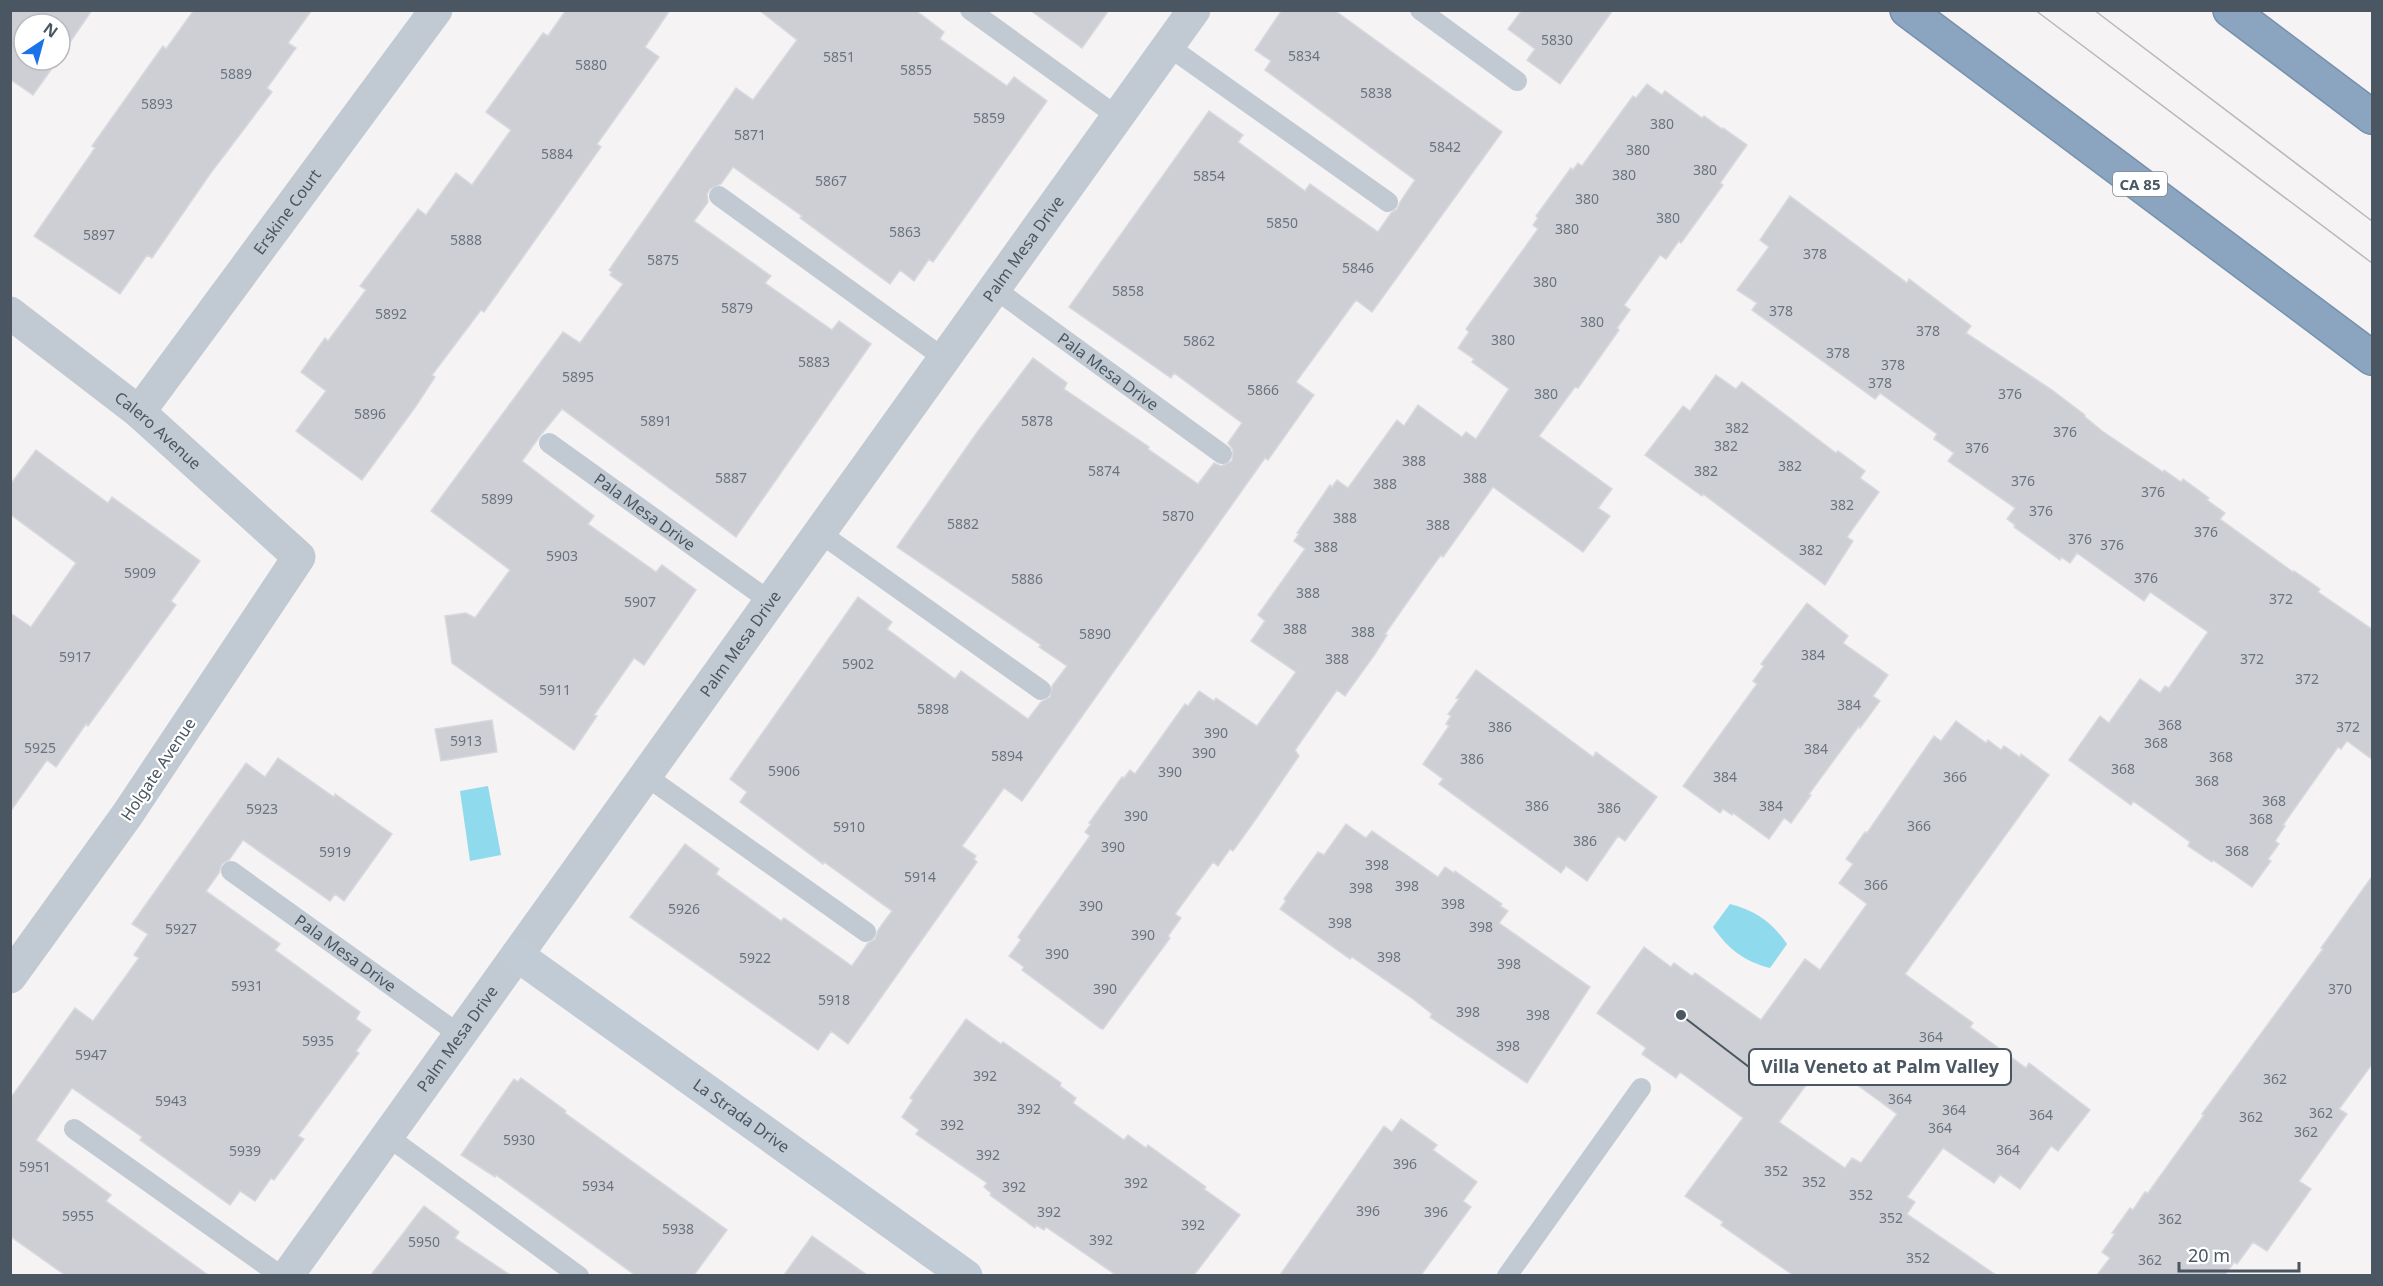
<svg xmlns="http://www.w3.org/2000/svg" width="2383" height="1286" viewBox="0 0 2383 1286" font-family="'Noto Sans',sans-serif">
<style>
.water{fill:#90daee}
.building{fill:#cdcfd5;stroke:#d7d9de;stroke-width:1.5;fill-rule:evenodd}
.lines{fill:none;stroke-linecap:round;stroke-linejoin:round}
.highway-casing{stroke:#7690ad;stroke-width:36}
.lane{stroke:#c1cad2;stroke-width:20}
.street{stroke:#c1cad2;stroke-width:33}
.secondary{stroke:#c1cbd6;stroke-width:33}
.highway{stroke:#8ba5c1;stroke-width:33}
.tram{stroke:#b5b8bd;stroke-width:1.5}
.labels{text-anchor:middle;dominant-baseline:central;stroke-width:4.5;stroke-linejoin:round;paint-order:stroke}
.number-label{font-size:14px;fill:#6b747e}
.shield{fill:#fff;stroke:#808990;stroke-width:1.5}
.shield-label{font-size:15px;font-weight:bold;fill:#4a5661}
.street-label{font-size:16px;fill:#4a5661;stroke:#fff}
.leader{fill:none;stroke:#4a5661;stroke-width:2}
.callout-dot{fill:#4a5661;stroke:#fff;stroke-width:2}
.callout{fill:#fff;stroke:#4a5661;stroke-width:2}
.callout-label{font-size:18px;text-anchor:middle;font-weight:bold;fill:#4a5661}
</style>
<rect width="100%" height="100%" fill="#f5f3f3"/>
<path class="water" d="M 488,786 L 501,855 L 470,861 L 460,791 Z
M 1730,904 C 1756,911 1772,922 1787,944 L 1770,968 C 1744,961 1729,950 1713,927 Z"/>
<path class="building" d="M 10,10 L 92,10 L 60,57 L 60,24 L 24,24 L 24,60 L 58,60 L 33,95 L 10,79 Z
M 194,10 L 312,10 L 288,43 L 296,48 L 267,88 L 272,92 L 210,174 L 152,258 L 147,255 L 120,294 L 34,236 L 95,148 L 92,146 L 163,46 L 166,49 Z
M 566,10 L 670,10 L 645,47 L 659,57 L 597,144 L 601,147 L 484,312 L 481,310 L 432,375 L 435,377 L 416,406 L 362,480 L 296,431 L 326,391 L 301,372 L 325,338 L 328,341 L 366,290 L 360,286 L 418,209 L 426,215 L 456,173 L 472,185 L 511,130 L 486,112 L 543,33 L 548,36 Z
M 759,10 L 915,10 L 944,32 L 940,39 L 1007,86 L 1014,77 L 1047,101 L 933,262 L 929,259 L 914,281 L 900,270 L 890,284 L 800,218 L 802,216 L 733,167 L 721,184 L 710,189 L 707,194 L 708,202 L 694,221 L 771,276 L 765,283 L 832,330 L 839,321 L 871,344 L 736,537 L 562,409 L 540,436 L 522,461 L 594,516 L 588,524 L 656,572 L 662,565 L 696,590 L 644,665 L 634,658 L 594,715 L 597,716 L 574,750 L 452,663 L 445,616 L 466,613 L 475,618 L 510,570 L 431,511 L 563,332 L 580,343 L 623,284 L 610,275 L 612,272 L 609,270 L 736,88 L 753,100 L 797,40 Z
M 1030,10 L 1109,10 L 1082,48 Z
M 1282,10 L 1334,10 L 1502,132 L 1372,312 L 1356,300 L 1296,382 L 1314,395 L 1268,460 L 1265,458 L 1022,801 L 1004,788 L 962,846 L 976,856 L 974,859 L 977,862 L 848,1044 L 831,1031 L 818,1050 L 630,917 L 685,844 L 719,869 L 716,874 L 781,921 L 784,918 L 852,966 L 868,943 L 875,939 L 878,930 L 892,911 L 824,862 L 823,864 L 740,802 L 747,792 L 730,779 L 858,597 L 892,622 L 887,629 L 955,679 L 961,671 L 1028,719 L 1041,702 L 1050,697 L 1052,686 L 1067,666 L 1039,647 L 1041,645 L 897,547 L 978,431 L 1033,358 L 1067,383 L 1064,389 L 1149,447 L 1148,449 L 1198,484 L 1214,463 L 1221,466 L 1232,461 L 1233,450 L 1228,443 L 1242,423 L 1174,373 L 1171,378 L 1069,307 L 1209,111 L 1243,135 L 1238,142 L 1305,191 L 1310,184 L 1378,232 L 1391,213 L 1397,209 L 1400,202 L 1415,180 L 1265,70 L 1271,61 L 1255,50 Z
M 1522,10 L 1613,10 L 1560,84 L 1527,60 L 1535,49 L 1508,29 Z
M 1647,84 L 1662,95 L 1665,91 L 1702,118 L 1704,116 L 1722,129 L 1723,128 L 1747,145 L 1720,183 L 1723,185 L 1681,243 L 1679,241 L 1666,259 L 1660,255 L 1624,305 L 1630,310 L 1617,328 L 1619,330 L 1578,388 L 1575,387 L 1539,436 L 1612,489 L 1598,508 L 1610,516 L 1583,552 L 1493,487 L 1443,557 L 1441,555 L 1427,574 L 1385,634 L 1387,635 L 1375,654 L 1345,696 L 1337,690 L 1295,750 L 1299,756 L 1258,816 L 1233,851 L 1230,849 L 1218,866 L 1213,862 L 1175,914 L 1181,918 L 1168,936 L 1170,938 L 1103,1029 L 1100,1028 L 1022,970 L 1024,967 L 1009,956 L 1021,940 L 1018,937 L 1090,836 L 1085,832 L 1091,824 L 1089,823 L 1122,777 L 1124,778 L 1130,770 L 1135,774 L 1185,704 L 1188,706 L 1199,691 L 1214,701 L 1216,698 L 1257,726 L 1296,672 L 1251,641 L 1265,621 L 1258,615 L 1305,549 L 1294,541 L 1299,534 L 1297,533 L 1330,485 L 1332,487 L 1337,480 L 1348,488 L 1397,420 L 1404,426 L 1418,405 L 1462,437 L 1466,432 L 1476,439 L 1509,389 L 1472,362 L 1474,359 L 1458,348 L 1469,332 L 1466,329 L 1538,229 L 1533,225 L 1538,218 L 1536,216 L 1571,168 L 1573,170 L 1578,163 L 1582,166 L 1633,96 L 1636,98 Z
M 1790,196 L 1907,283 L 1909,279 L 1971,326 L 1966,333 L 2052,390 L 2085,415 L 2084,416 L 2102,431 L 2163,472 L 2164,470 L 2181,482 L 2183,479 L 2209,498 L 2207,500 L 2225,513 L 2220,519 L 2293,572 L 2294,571 L 2320,589 L 2318,592 L 2373,630 L 2373,760 L 2347,741 L 2341,749 L 2338,747 L 2283,825 L 2285,826 L 2275,841 L 2279,844 L 2268,859 L 2271,861 L 2252,887 L 2213,860 L 2212,862 L 2188,846 L 2190,842 L 2133,801 L 2131,805 L 2069,760 L 2100,716 L 2109,723 L 2140,679 L 2160,693 L 2165,686 L 2169,688 L 2208,632 L 2150,592 L 2144,601 L 2077,553 L 2070,563 L 2061,557 L 2060,560 L 2014,527 L 2015,525 L 2007,519 L 2015,508 L 1948,461 L 1954,453 L 1934,439 L 1937,434 L 1880,393 L 1875,399 L 1752,310 L 1757,303 L 1737,290 L 1769,247 L 1760,240 Z
M 1716,375 L 1736,389 L 1742,382 L 1836,453 L 1838,451 L 1865,471 L 1860,478 L 1879,492 L 1847,537 L 1853,541 L 1825,585 L 1703,494 L 1702,496 L 1645,455 L 1683,406 L 1690,411 Z
M 36,450 L 108,503 L 112,497 L 200,561 L 171,601 L 176,605 L 88,726 L 86,724 L 56,767 L 47,760 L 10,812 L 10,613 L 31,627 L 76,563 L 10,514 L 10,485 Z
M 1807,603 L 1848,636 L 1843,643 L 1888,675 L 1873,696 L 1880,701 L 1860,728 L 1859,726 L 1809,794 L 1811,795 L 1791,823 L 1784,818 L 1769,839 L 1733,813 L 1732,815 L 1723,809 L 1720,813 L 1683,786 L 1757,684 L 1753,681 L 1764,666 L 1761,664 Z
M 1476,670 L 1593,757 L 1596,752 L 1657,797 L 1625,841 L 1618,836 L 1587,881 L 1566,866 L 1561,873 L 1439,784 L 1443,779 L 1423,764 L 1449,726 L 1446,724 L 1451,716 L 1448,714 L 1459,699 L 1456,698 Z
M 492,720 L 497,752 L 441,761 L 435,729 Z
M 1956,721 L 1986,743 L 1988,740 L 2001,750 L 2004,746 L 2020,757 L 2021,754 L 2049,775 L 1905,974 L 1973,1023 L 1970,1027 L 2026,1068 L 2029,1063 L 2090,1110 L 2058,1151 L 2051,1146 L 2020,1189 L 2000,1175 L 1994,1183 L 1943,1148 L 1907,1197 L 1915,1202 L 1907,1214 L 1996,1275 L 1793,1275 L 1721,1225 L 1723,1222 L 1685,1196 L 1743,1118 L 1680,1072 L 1676,1078 L 1642,1054 L 1646,1048 L 1597,1013 L 1644,947 L 1671,967 L 1674,963 L 1692,976 L 1695,973 L 1761,1020 L 1805,959 L 1820,970 L 1867,904 L 1839,883 L 1853,864 L 1846,859 L 1865,832 L 1867,833 L 1934,736 L 1941,741 ZM 1830,1065 L 1897,1114 L 1861,1163 L 1852,1158 L 1845,1168 L 1779,1122 L 1814,1074 L 1820,1078 Z
M 278,758 L 334,797 L 335,794 L 392,834 L 344,901 L 335,894 L 330,901 L 243,840 L 229,860 L 222,864 L 219,873 L 206,891 L 280,944 L 275,950 L 360,1012 L 356,1019 L 371,1030 L 356,1051 L 359,1053 L 298,1136 L 304,1139 L 274,1180 L 271,1178 L 255,1201 L 240,1191 L 230,1205 L 140,1140 L 142,1137 L 72,1088 L 36,1140 L 111,1195 L 106,1201 L 208,1275 L 65,1275 L 10,1236 L 10,1099 L 75,1008 L 93,1021 L 139,958 L 134,955 L 148,934 L 132,924 L 246,763 L 265,777 Z
M 1346,824 L 1366,838 L 1372,831 L 1438,877 L 1445,867 L 1454,873 L 1455,871 L 1502,904 L 1500,906 L 1508,911 L 1499,923 L 1590,987 L 1527,1083 L 1430,1017 L 1432,1014 L 1413,999 L 1352,957 L 1350,959 L 1280,909 L 1286,901 L 1284,899 L 1318,852 L 1324,855 Z
M 2373,875 L 2373,1063 L 2339,1109 L 2347,1114 L 2299,1181 L 2311,1189 L 2267,1251 L 2253,1242 L 2237,1264 L 2234,1262 L 2225,1275 L 2097,1275 L 2110,1258 L 2102,1252 L 2115,1234 L 2112,1233 L 2130,1208 L 2133,1210 L 2145,1192 L 2148,1193 L 2204,1115 L 2202,1114 L 2323,949 L 2321,948 Z
M 966,1019 L 1001,1044 L 1003,1042 L 1061,1083 L 1060,1086 L 1076,1098 L 1073,1103 L 1124,1140 L 1128,1135 L 1146,1148 L 1148,1145 L 1206,1187 L 1204,1189 L 1240,1215 L 1194,1275 L 1116,1275 L 1046,1227 L 1044,1230 L 1036,1225 L 1035,1228 L 990,1195 L 991,1193 L 984,1187 L 987,1183 L 916,1134 L 919,1130 L 902,1117 L 913,1100 L 910,1098 Z
M 521,1078 L 566,1111 L 565,1113 L 727,1230 L 694,1275 L 635,1275 L 496,1175 L 495,1177 L 461,1155 L 514,1079 L 518,1082 Z
M 1401,1119 L 1437,1145 L 1433,1150 L 1477,1182 L 1463,1201 L 1471,1207 L 1421,1275 L 1280,1275 L 1384,1126 L 1392,1132 Z
M 424,1206 L 459,1232 L 455,1238 L 510,1275 L 371,1275 Z
M 812,1236 L 867,1275 L 784,1275 Z"/>
<g class="lines">
<g class="highway-casing">
<path id="highway" d="M 1907,10 L 2372,358
M 2230,10 L 2372,117"/>
</g>
<g class="lane">
<path d="M 970,10 L 1118,117"/>
<path d="M 1420,10 L 1517,81"/>
<path d="M 1168,46 L 1388,202"/>
<path d="M 719,196 L 945,359"/>
<path id="s1" d="M 995,289 L 1222,454"/>
<path id="s2" d="M 549,443 L 771,602"/>
<path d="M 820,533 L 1041,690"/>
<path d="M 646,776 L 866,932"/>
<path id="s3" d="M 231,871 L 460,1035"/>
<path d="M 74,1129 L 281,1276"/>
<path d="M 387,1136 L 579,1276"/>
<path d="M 1507,1276 L 1641,1088"/>
</g>
<g class="street">
<path id="s4" d="M 10,313 L 139,412 L 299,557 L 127,815 L 10,977"/>
<path id="s5" d="M 139,412 L 436,10"/>
<path id="s6" d="M 287,1276 L 1194,10"/>
</g>
<path class="secondary" id="s7" d="M 517,955 L 966,1276"/>
<use href="#highway" class="highway"/>
<path class="tram" d="M 2035,10 L 2372,263
M 2094,10 L 2372,221"/>
</g>
<g class="labels">
<g class="number-label">
<text x="1557" y="39">5830</text>
<text x="1304" y="55">5834</text>
<text x="839" y="56">5851</text>
<text x="591" y="64">5880</text>
<text x="916" y="69">5855</text>
<text x="236" y="73">5889</text>
<text x="1376" y="92">5838</text>
<text x="157" y="103">5893</text>
<text x="989" y="117">5859</text>
<text x="1662" y="123">380</text>
<text x="750" y="134">5871</text>
<text x="1445" y="146">5842</text>
<text x="1638" y="149">380</text>
<text x="557" y="153">5884</text>
<text x="1705" y="169">380</text>
<text x="1624" y="174">380</text>
<text x="1209" y="175">5854</text>
<text x="831" y="180">5867</text>
<text x="1587" y="198">380</text>
<text x="1668" y="217">380</text>
<text x="1282" y="222">5850</text>
<text x="1567" y="228">380</text>
<text x="905" y="231">5863</text>
<text x="99" y="234">5897</text>
<text x="466" y="239">5888</text>
<text x="1815" y="253">378</text>
<text x="663" y="259">5875</text>
<text x="1358" y="267">5846</text>
<text x="1545" y="281">380</text>
<text x="1128" y="290">5858</text>
<text x="737" y="307">5879</text>
<text x="1781" y="310">378</text>
<text x="391" y="313">5892</text>
<text x="1592" y="321">380</text>
<text x="1928" y="330">378</text>
<text x="1503" y="339">380</text>
<text x="1199" y="340">5862</text>
<text x="1838" y="352">378</text>
<text x="814" y="361">5883</text>
<text x="1893" y="364">378</text>
<text x="578" y="376">5895</text>
<text x="1880" y="382">378</text>
<text x="1263" y="389">5866</text>
<text x="1546" y="393">380</text>
<text x="2010" y="393">376</text>
<text x="370" y="413">5896</text>
<text x="656" y="420">5891</text>
<text x="1037" y="420">5878</text>
<text x="1737" y="427">382</text>
<text x="2065" y="431">376</text>
<text x="1726" y="445">382</text>
<text x="1977" y="447">376</text>
<text x="1414" y="460">388</text>
<text x="1790" y="465">382</text>
<text x="1104" y="470">5874</text>
<text x="1706" y="470">382</text>
<text x="731" y="477">5887</text>
<text x="1475" y="477">388</text>
<text x="2023" y="480">376</text>
<text x="1385" y="483">388</text>
<text x="2153" y="491">376</text>
<text x="497" y="498">5899</text>
<text x="1842" y="504">382</text>
<text x="2041" y="510">376</text>
<text x="1178" y="515">5870</text>
<text x="1345" y="517">388</text>
<text x="963" y="523">5882</text>
<text x="1438" y="524">388</text>
<text x="2206" y="531">376</text>
<text x="2080" y="538">376</text>
<text x="2112" y="544">376</text>
<text x="1326" y="546">388</text>
<text x="1811" y="549">382</text>
<text x="562" y="555">5903</text>
<text x="140" y="572">5909</text>
<text x="2146" y="577">376</text>
<text x="1027" y="578">5886</text>
<text x="1308" y="592">388</text>
<text x="2281" y="598">372</text>
<text x="640" y="601">5907</text>
<text x="1295" y="628">388</text>
<text x="1363" y="631">388</text>
<text x="1095" y="633">5890</text>
<text x="1813" y="654">384</text>
<text x="75" y="656">5917</text>
<text x="1337" y="658">388</text>
<text x="2252" y="658">372</text>
<text x="858" y="663">5902</text>
<text x="2307" y="678">372</text>
<text x="555" y="689">5911</text>
<text x="1849" y="704">384</text>
<text x="933" y="708">5898</text>
<text x="2170" y="724">368</text>
<text x="1500" y="726">386</text>
<text x="2348" y="726">372</text>
<text x="1216" y="732">390</text>
<text x="466" y="740">5913</text>
<text x="2156" y="742">368</text>
<text x="40" y="747">5925</text>
<text x="1816" y="748">384</text>
<text x="1204" y="752">390</text>
<text x="1007" y="755">5894</text>
<text x="2221" y="756">368</text>
<text x="1472" y="758">386</text>
<text x="2123" y="768">368</text>
<text x="784" y="770">5906</text>
<text x="1170" y="771">390</text>
<text x="1725" y="776">384</text>
<text x="1955" y="776">366</text>
<text x="2207" y="780">368</text>
<text x="2274" y="800">368</text>
<text x="1537" y="805">386</text>
<text x="1771" y="805">384</text>
<text x="1609" y="807">386</text>
<text x="262" y="808">5923</text>
<text x="1136" y="815">390</text>
<text x="2261" y="818">368</text>
<text x="1919" y="825">366</text>
<text x="849" y="826">5910</text>
<text x="1585" y="840">386</text>
<text x="1113" y="846">390</text>
<text x="2237" y="850">368</text>
<text x="335" y="851">5919</text>
<text x="1377" y="864">398</text>
<text x="920" y="876">5914</text>
<text x="1876" y="884">366</text>
<text x="1407" y="885">398</text>
<text x="1361" y="887">398</text>
<text x="1453" y="903">398</text>
<text x="1091" y="905">390</text>
<text x="684" y="908">5926</text>
<text x="1340" y="922">398</text>
<text x="1481" y="926">398</text>
<text x="181" y="928">5927</text>
<text x="1143" y="934">390</text>
<text x="1057" y="953">390</text>
<text x="1389" y="956">398</text>
<text x="755" y="957">5922</text>
<text x="1509" y="963">398</text>
<text x="247" y="985">5931</text>
<text x="1105" y="988">390</text>
<text x="2340" y="988">370</text>
<text x="834" y="999">5918</text>
<text x="1468" y="1011">398</text>
<text x="1538" y="1014">398</text>
<text x="1931" y="1036">364</text>
<text x="318" y="1040">5935</text>
<text x="1508" y="1045">398</text>
<text x="91" y="1054">5947</text>
<text x="985" y="1075">392</text>
<text x="2275" y="1078">362</text>
<text x="1900" y="1098">364</text>
<text x="171" y="1100">5943</text>
<text x="1029" y="1108">392</text>
<text x="1954" y="1109">364</text>
<text x="2321" y="1112">362</text>
<text x="2041" y="1114">364</text>
<text x="2251" y="1116">362</text>
<text x="952" y="1124">392</text>
<text x="1940" y="1127">364</text>
<text x="2306" y="1131">362</text>
<text x="519" y="1139">5930</text>
<text x="2008" y="1149">364</text>
<text x="245" y="1150">5939</text>
<text x="988" y="1154">392</text>
<text x="1405" y="1163">396</text>
<text x="35" y="1166">5951</text>
<text x="1776" y="1170">352</text>
<text x="1814" y="1181">352</text>
<text x="1136" y="1182">392</text>
<text x="598" y="1185">5934</text>
<text x="1014" y="1186">392</text>
<text x="1861" y="1194">352</text>
<text x="1368" y="1210">396</text>
<text x="1049" y="1211">392</text>
<text x="1436" y="1211">396</text>
<text x="78" y="1215">5955</text>
<text x="1891" y="1217">352</text>
<text x="2170" y="1218">362</text>
<text x="1193" y="1224">392</text>
<text x="678" y="1228">5938</text>
<text x="1101" y="1239">392</text>
<text x="424" y="1241">5950</text>
<text x="1918" y="1257">352</text>
<text x="2150" y="1259">362</text>
</g>
<rect class="shield" x="2113" y="172" width="54" height="24" rx="4.5"/>
<g class="shield-label">
<text x="2140" y="184">CA 85</text>
</g>
<g class="street-label">
<text stroke="none"><textPath href="#s5" startOffset="249">Erskine Court</textPath></text>
<text stroke="none"><textPath href="#s6" startOffset="1264">Palm Mesa Drive</textPath></text>
<text stroke="none"><textPath href="#s1" startOffset="140">Pala Mesa Drive</textPath></text>
<text stroke="none"><textPath href="#s4" startOffset="189">Calero Avenue</textPath></text>
<text stroke="none"><textPath href="#s2" startOffset="118">Pala Mesa Drive</textPath></text>
<text stroke="none"><textPath href="#s6" startOffset="778">Palm Mesa Drive</textPath></text>
<text transform="translate(158 769) rotate(-56)">Holgate Avenue</text>
<text stroke="none"><textPath href="#s3" startOffset="141">Pala Mesa Drive</textPath></text>
<text stroke="none"><textPath href="#s6" startOffset="292">Palm Mesa Drive</textPath></text>
<text stroke="none"><textPath href="#s7" startOffset="276">La Strada Drive</textPath></text>
</g>
</g>
<path class="leader" d="M1681 1015L1749 1067"/>
<circle class="callout-dot" cx="1681" cy="1015" r="6"/>
<rect class="callout" x="1749" y="1049" width="262" height="36" rx="6"/>
<g class="callout-label">
<text x="1880" y="1073">Villa Veneto at Palm Valley</text>
</g>
<rect width="2383" height="1286" fill="none" stroke="#4a5661" stroke-width="24"/>
<g transform="translate(42 42) rotate(36)"><circle r="28" fill="#ffffff" stroke="#b7bbc0" stroke-width="1.5"/>
<path d="M0-4.5L10 22L0 15L-10 22Z" fill="#1a73e8"/>
<text y="-9" font-size="16" font-weight="bold" text-anchor="middle" fill="#4a5661">N</text>
</g>
<path d="M2179 1262v9h120v-9" fill="none" stroke="#4a5661" stroke-width="3"/>
<text x="2188" y="1262" font-size="18" fill="#4a5661" stroke="#ffffff" stroke-width="4.5" paint-order="stroke">20 m</text>
</svg>
